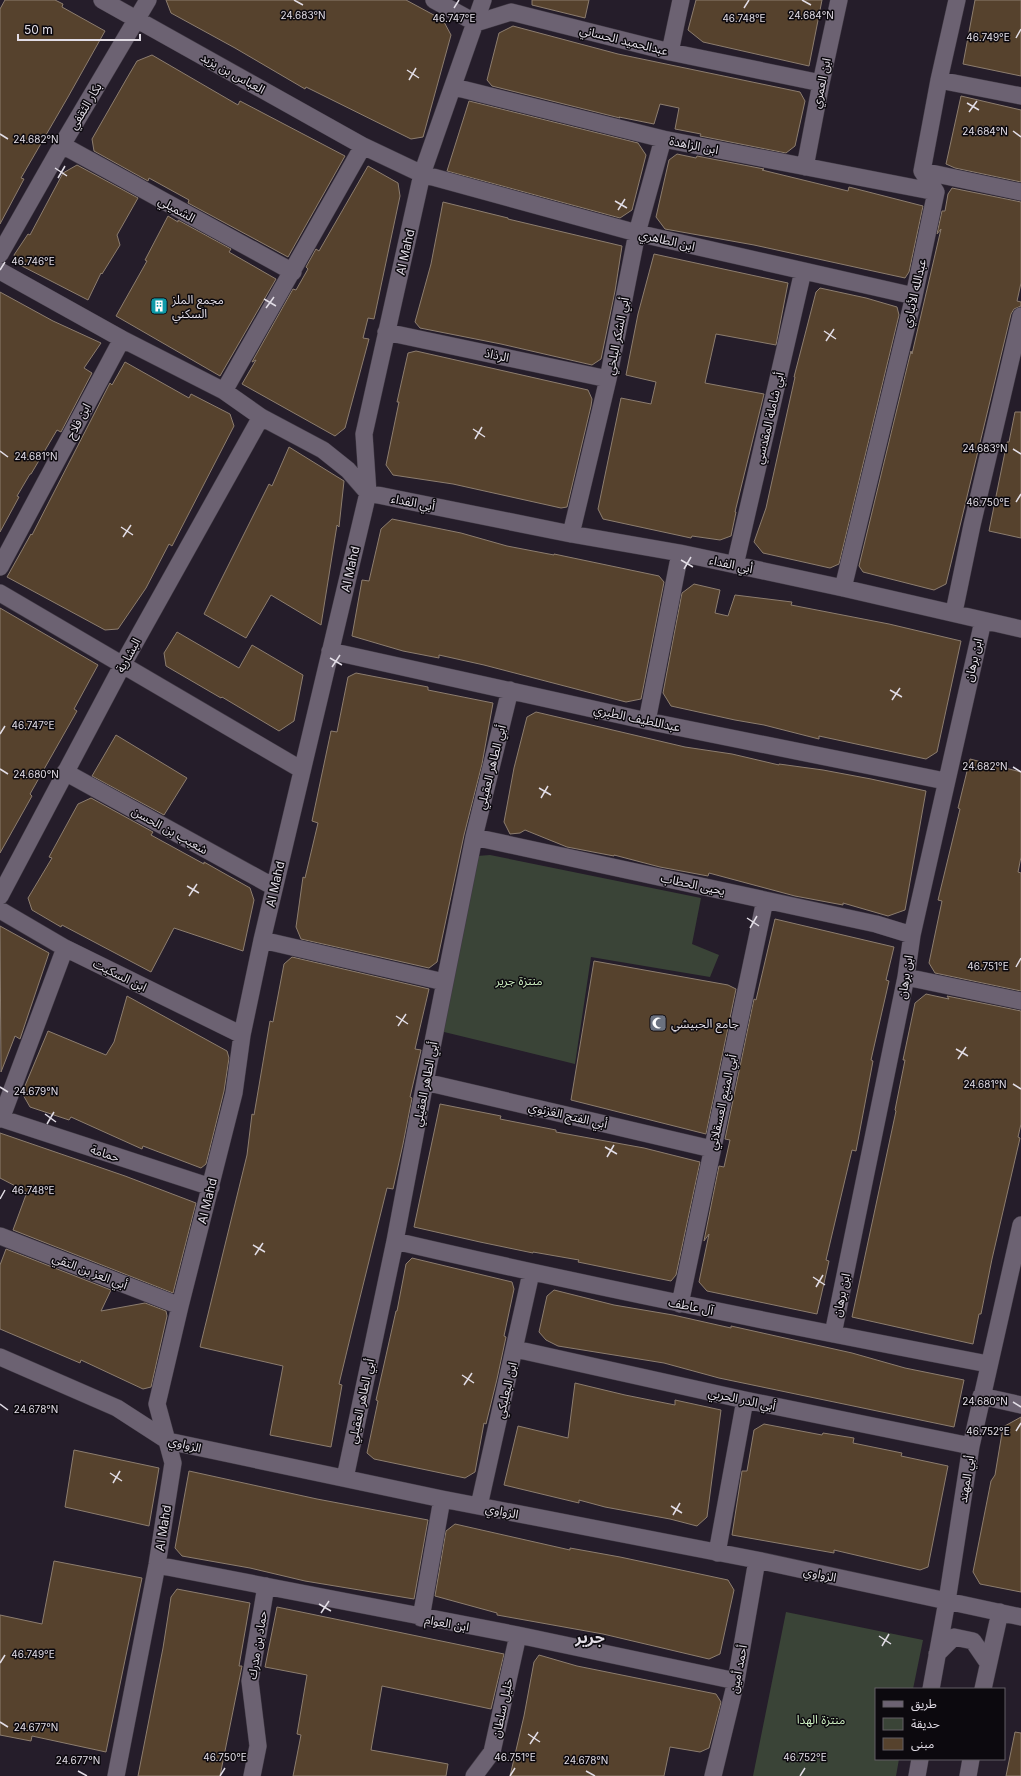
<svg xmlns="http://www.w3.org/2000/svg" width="1021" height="1776" viewBox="0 0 1021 1776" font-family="Inter,'Noto Sans Arabic',sans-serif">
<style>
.green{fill:#3a4437}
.building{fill:#56422d;stroke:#8c7d6f}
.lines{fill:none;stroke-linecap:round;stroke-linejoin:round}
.street-casing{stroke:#413a45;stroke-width:18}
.street{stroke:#6c6272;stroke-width:17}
.ticks{fill:none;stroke:#e2dde6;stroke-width:1.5}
.labels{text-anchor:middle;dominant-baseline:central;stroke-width:3;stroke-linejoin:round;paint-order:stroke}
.street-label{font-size:12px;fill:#e2dde6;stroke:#0c090e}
.poi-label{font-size:12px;fill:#e2dde6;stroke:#0c090e;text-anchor:start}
.park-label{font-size:12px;fill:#cdf0c1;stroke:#0c090e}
.district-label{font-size:16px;font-weight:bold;fill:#e2dde6;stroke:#0c090e}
.ticks-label{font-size:10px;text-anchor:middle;fill:#e2dde6;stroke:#0c090e;stroke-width:3;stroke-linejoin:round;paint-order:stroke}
</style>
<rect width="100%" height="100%" fill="#251d2a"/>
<path class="green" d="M 490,855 L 701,898 L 692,944 L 719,955 L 710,977 L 591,957 L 575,1064 L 440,1031 L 477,856 Z
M 786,1612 L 923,1640 L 913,1689 L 876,1689 L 876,1759 L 899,1759 L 896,1776 L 753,1776 Z"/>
<path class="building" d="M 5,0 L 55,0 L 63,4 L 62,7 L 105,31 L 68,97 L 21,178 L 24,179 L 0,224 L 0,9 Z
M 166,0 L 406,0 L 443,20 L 451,35 L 423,137 L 411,139 L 306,87 L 305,89 L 235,48 L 171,13 Z
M 532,0 L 589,0 L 585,18 L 532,5 Z
M 696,0 L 822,0 L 809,66 L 703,42 L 688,30 Z
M 975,0 L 1021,0 L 1021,76 L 963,64 Z
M 513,26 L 618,54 L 800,92 L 805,101 L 795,146 L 786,153 L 700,136 L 701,134 L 675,129 L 679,108 L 660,104 L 654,124 L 619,117 L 620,118 L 492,86 L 487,80 L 499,33 Z
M 152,55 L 238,105 L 240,101 L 345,156 L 288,257 L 188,203 L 189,200 L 149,178 L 148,181 L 94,151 L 92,139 L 127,78 L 137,61 Z
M 961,96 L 1021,110 L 1021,182 L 955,168 L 946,164 Z
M 469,101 L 638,143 L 646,155 L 632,210 L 620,218 L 447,171 Z
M 677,154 L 696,158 L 697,156 L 764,169 L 762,170 L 848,191 L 849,187 L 923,206 L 909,272 L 905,278 L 754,245 L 665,229 L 656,217 L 669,160 Z
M 77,165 L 138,198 L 117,235 L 120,245 L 102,274 L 101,273 L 88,300 L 18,264 L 14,255 L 28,234 L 30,235 L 63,173 Z
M 368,166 L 398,183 L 400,196 L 374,319 L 368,318 L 363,338 L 369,339 L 345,428 L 335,436 L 242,384 L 256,360 L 252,362 L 293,289 L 296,290 L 308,269 L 306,267 L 316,249 L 319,251 Z
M 952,188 L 1021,202 L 1021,283 L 1017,301 L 1021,302 L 1021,306 L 1014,309 L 1011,314 L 946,584 L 934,590 L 863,572 L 859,566 L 911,351 L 912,354 L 941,229 L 937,234 L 942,211 L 945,211 L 948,194 Z
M 443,202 L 508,218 L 508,219 L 622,246 L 615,291 L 601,359 L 592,365 L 501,344 L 420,328 L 415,322 L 431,264 Z
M 168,216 L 178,222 L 178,220 L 231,249 L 229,252 L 276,279 L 220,376 L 116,316 L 147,261 L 145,260 Z
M 654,254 L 788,283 L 776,345 L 716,334 L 705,383 L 764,394 L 735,512 L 736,512 L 731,536 L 720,540 L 692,536 L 691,538 L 603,519 L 598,509 L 621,398 L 651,404 L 656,382 L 626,375 L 638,314 Z
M 820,288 L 866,298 L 897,307 L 899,315 L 839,564 L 830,568 L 763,553 L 754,542 L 766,508 L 795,377 L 794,377 L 816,292 Z
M 0,292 L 53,321 L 101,343 L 84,368 L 92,373 L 61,432 L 57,430 L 31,474 L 30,474 L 17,496 L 19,497 L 0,532 Z
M 416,351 L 588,390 L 592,399 L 591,406 L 567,507 L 561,508 L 453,484 L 393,475 L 386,465 L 399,402 L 397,402 L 408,353 Z
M 125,362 L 189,398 L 191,394 L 230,414 L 234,426 L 172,546 L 169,544 L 146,588 L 118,629 L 105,630 L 7,577 L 31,534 L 32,535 L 110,383 L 112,385 Z
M 1015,412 L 1021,412 L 1021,538 L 989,531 L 1007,442 L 1009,442 Z
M 289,447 L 344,481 L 339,527 L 337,525 L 321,625 L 271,595 L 246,638 L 204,614 L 269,484 L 272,486 Z
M 392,519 L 461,533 L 507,546 L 554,555 L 554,554 L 659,576 L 664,582 L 641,699 L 626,702 L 484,665 L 439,655 L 439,658 L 403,651 L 352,636 L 362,580 L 369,581 L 381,529 Z
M 694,584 L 720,590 L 715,613 L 728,616 L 735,595 L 792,602 L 791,605 L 889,624 L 961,641 L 937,752 L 926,759 L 819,736 L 819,739 L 764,725 L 735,720 L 671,706 L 663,693 L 682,593 Z
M 0,608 L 98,665 L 74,709 L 77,711 L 30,794 L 32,796 L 0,853 Z
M 177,632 L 239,668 L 252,645 L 303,675 L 294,721 L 279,731 L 222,697 L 221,698 L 166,666 L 164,653 Z
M 356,673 L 428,687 L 428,690 L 493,703 L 482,764 L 464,835 L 437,962 L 429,968 L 301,939 L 296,927 L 303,877 L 305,878 L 318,823 L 312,821 L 331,731 L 337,732 L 348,677 Z
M 536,712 L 685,747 L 732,754 L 779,765 L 779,764 L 823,770 L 871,779 L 926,791 L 905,910 L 888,916 L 843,903 L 843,905 L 795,896 L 709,873 L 708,876 L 660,867 L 614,855 L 614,856 L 567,847 L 525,830 L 520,833 L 510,834 L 504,822 L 514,768 L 527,717 Z
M 116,735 L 187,778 L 164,815 L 92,776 Z
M 970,759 L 1021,772 L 1021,857 L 1018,872 L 1021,873 L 1021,991 L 935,973 L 929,963 L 942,901 L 938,900 L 960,809 L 958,808 Z
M 91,798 L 153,832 L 151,835 L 204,864 L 204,862 L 250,888 L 254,900 L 243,951 L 174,928 L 151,972 L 62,925 L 61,927 L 32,910 L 28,898 L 52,858 L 49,857 L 78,804 Z
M 775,919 L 894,947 L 886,980 L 889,981 L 871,1060 L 873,1061 L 856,1151 L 852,1150 L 826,1260 L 829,1261 L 817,1314 L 707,1291 L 699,1282 L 709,1234 L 704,1241 L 719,1166 L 724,1167 L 730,1140 L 725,1139 L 754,999 L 756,1000 Z
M 0,926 L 49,953 L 20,1039 L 15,1036 L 1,1072 Z
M 292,957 L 429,989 L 415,1049 L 421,1050 L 410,1097 L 412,1098 L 403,1144 L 393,1189 L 387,1188 L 352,1330 L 339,1384 L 342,1385 L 331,1447 L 270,1435 L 283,1366 L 200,1347 L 247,1155 L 252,1114 L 254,1115 L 270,1021 L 273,1022 L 284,964 Z
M 594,961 L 728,985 L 736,989 L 706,1134 L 571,1100 Z
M 926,994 L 949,999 L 947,996 L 1021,1011 L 1021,1124 L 1018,1137 L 1020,1138 L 992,1259 L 981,1314 L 979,1314 L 973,1344 L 852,1317 L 896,1111 L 895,1110 L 905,1060 L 903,1060 L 915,1003 Z
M 127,996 L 227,1051 L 229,1058 L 224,1091 L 206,1164 L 201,1168 L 143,1146 L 142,1149 L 71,1117 L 69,1120 L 30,1107 L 22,1093 L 48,1031 L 106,1055 L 114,1042 Z
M 440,1104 L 501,1116 L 500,1119 L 556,1130 L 556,1132 L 644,1148 L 700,1162 L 676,1275 L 671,1281 L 578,1262 L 579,1260 L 533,1252 L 533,1253 L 480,1242 L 414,1227 Z
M 0,1133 L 125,1176 L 196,1203 L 173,1293 L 13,1230 L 27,1192 L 0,1178 Z
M 6,1249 L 111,1290 L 101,1311 L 145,1303 L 166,1311 L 167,1316 L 151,1387 L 143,1389 L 81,1360 L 80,1363 L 0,1329 L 0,1265 Z
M 412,1258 L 512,1282 L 514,1289 L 504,1336 L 506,1337 L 497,1379 L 486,1424 L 484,1423 L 475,1472 L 465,1478 L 374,1459 L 367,1453 L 378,1401 L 376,1400 L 396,1311 L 397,1311 L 406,1264 Z
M 554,1290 L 614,1305 L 673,1315 L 731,1328 L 731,1326 L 852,1353 L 905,1368 L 964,1380 L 954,1427 L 719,1378 L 664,1363 L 558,1346 L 546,1340 L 539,1332 L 547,1296 Z
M 575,1383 L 625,1395 L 675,1405 L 675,1400 L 721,1410 L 707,1517 L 697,1526 L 670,1519 L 605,1507 L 579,1500 L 579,1503 L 504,1485 L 518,1426 L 568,1438 Z
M 1021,1417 L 1021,1592 L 980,1584 L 973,1572 L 991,1481 L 995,1475 L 1003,1427 Z
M 764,1424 L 822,1435 L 823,1433 L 854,1438 L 853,1443 L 902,1453 L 901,1456 L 948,1466 L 928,1567 L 920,1570 L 834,1550 L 834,1553 L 732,1535 L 742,1471 L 747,1471 L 754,1430 Z
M 74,1450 L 159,1468 L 149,1526 L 65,1507 Z
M 189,1471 L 317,1499 L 428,1520 L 414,1599 L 305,1581 L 250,1568 L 182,1556 L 175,1548 Z
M 455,1524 L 570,1550 L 570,1548 L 620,1557 L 728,1580 L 734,1590 L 720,1654 L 709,1659 L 603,1634 L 497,1615 L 497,1613 L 435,1596 L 446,1531 Z
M 54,1561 L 142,1578 L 106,1752 L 32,1736 L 31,1741 L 0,1735 L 0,1615 L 42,1624 Z
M 177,1589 L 250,1603 L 239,1666 L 242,1666 L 220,1776 L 138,1776 L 163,1648 L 171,1597 Z
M 277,1607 L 504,1654 L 491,1709 L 382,1686 L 371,1750 L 448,1764 L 446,1776 L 293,1776 L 301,1735 L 297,1734 L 307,1675 L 265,1667 Z
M 539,1655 L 577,1666 L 716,1694 L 721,1702 L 709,1748 L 700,1752 L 670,1747 L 664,1776 L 510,1776 L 524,1716 L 534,1662 Z
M 1015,1732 L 1021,1733 L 1021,1776 L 1006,1776 Z"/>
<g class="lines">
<g class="street-casing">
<path id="street" d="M 102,0 L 363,146 L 422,174 L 637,233 L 914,296
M 434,0 L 476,23 L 511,12 L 670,52 L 821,83
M 670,52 L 681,0
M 939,80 L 1021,96
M 454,87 L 663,139 L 936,192
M 62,145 L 293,272
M 805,167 L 821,83 L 839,0
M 922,171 L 1021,192
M 0,254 L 62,145 L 148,0
M 0,271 L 122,339 L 224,391 L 261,417 L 323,450 L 348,470 L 368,493 L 571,534 L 680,553 L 843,588 L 1021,629
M 386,332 L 608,379
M 224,391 L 363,146
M 571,534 L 608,379 L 637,233 L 663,139
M 735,565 L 803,271
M 0,567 L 122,339
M 843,588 L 914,296 L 936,192 L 922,171 L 939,80 L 957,0
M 0,593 L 302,770
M 954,612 L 972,525 L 1021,316
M 330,651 L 647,721 L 945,781
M 647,721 L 680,553
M 65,772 L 274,887
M 474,837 L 876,924 L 912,935
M 0,896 L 123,664 L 261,417
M 0,910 L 65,948 L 242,1035
M 262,940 L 444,982
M 906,977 L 1021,1001
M 425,1082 L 712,1149
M 0,1118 L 211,1187
M 1,1119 L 65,948
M 0,1236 L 180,1306
M 395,1241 C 592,1287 790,1326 988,1364
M 680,1304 L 765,900
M 833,1334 L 906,977 L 912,935 L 983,621
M 515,1349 L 745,1400 L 971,1446
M 0,1357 L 117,1408 L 168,1441 L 442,1499 L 757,1560 L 1021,1617
M 981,1396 L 1021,1405
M 345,1478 L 395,1241 L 425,1082 L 474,837 L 510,690
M 479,1506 L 531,1273
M 717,1553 L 745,1400
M 157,1565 L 518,1635 L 736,1681
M 421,1618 L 442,1499
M 937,1654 L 954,1637 L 973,1641 L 988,1663
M 931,1689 L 947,1601 L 971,1446 L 1021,1225
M 983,1689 L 1000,1612
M 116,1776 L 157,1565 L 173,1463 L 157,1404 L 180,1306 L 234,1093 L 242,1035 L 262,940 L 368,493 L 364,434 L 422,174 L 483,0
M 252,1776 L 258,1746 L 250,1681 L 266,1586
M 474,1776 L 492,1752 L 518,1635
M 713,1776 L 736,1681 L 757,1560
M 917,1776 L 920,1759
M 968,1776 L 971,1759"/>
</g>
<use href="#street" class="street"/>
</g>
<path class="ticks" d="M 294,0 L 303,5M 802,0 L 811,5M 454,8 L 459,0M 744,8 L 749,0M 1016,38 L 1021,29M 407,70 L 419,78M 409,80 L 416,68M 967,103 L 979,110M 969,112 L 977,101M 1013,131 L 1021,137M 0,134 L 8,139M 55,168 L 67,176M 58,178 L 65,166M 615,201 L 627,208M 618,210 L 625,199M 0,270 L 5,262M 264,299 L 276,306M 266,308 L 274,297M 824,331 L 836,339M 826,341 L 834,329M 473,429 L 485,437M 475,439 L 482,427M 1013,449 L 1021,454M 0,451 L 8,457M 1016,502 L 1021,494M 121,527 L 133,535M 123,537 L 131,525M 681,560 L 693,567M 684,569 L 691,557M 330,658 L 342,665M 332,667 L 340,655M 890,690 L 902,697M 892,700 L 900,688M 0,734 L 5,726M 1013,767 L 1021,772M 0,769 L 8,774M 539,788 L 551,795M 541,798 L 548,786M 187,886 L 199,893M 189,896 L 197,884M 747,918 L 759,926M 750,928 L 757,916M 1016,967 L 1021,958M 396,1016 L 408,1024M 398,1026 L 406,1014M 956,1049 L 968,1056M 958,1059 L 966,1047M 1013,1084 L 1021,1089M 0,1087 L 8,1092M 45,1114 L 56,1122M 47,1124 L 54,1112M 605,1147 L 617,1154M 607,1157 L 614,1145M 0,1199 L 5,1190M 253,1245 L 265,1252M 255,1255 L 263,1243M 813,1277 L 825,1285M 816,1287 L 823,1275M 462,1375 L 474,1383M 464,1385 L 472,1373M 1013,1402 L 1021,1407M 0,1404 L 8,1410M 1016,1431 L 1021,1423M 110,1473 L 122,1481M 113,1483 L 120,1471M 671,1506 L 682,1513M 673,1515 L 680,1503M 319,1604 L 331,1611M 321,1613 L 329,1601M 879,1636 L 891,1644M 882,1646 L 889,1634M 0,1663 L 5,1655M 0,1722 L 8,1727M 528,1734 L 540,1742M 530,1744 L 538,1732M 78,1771 L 87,1776M 586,1771 L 595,1776M 220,1776 L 225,1768M 510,1776 L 515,1768M 800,1776 L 805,1768"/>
<defs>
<g id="building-square" transform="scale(0.9)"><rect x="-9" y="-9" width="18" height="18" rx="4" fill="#0f9aa8" stroke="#0c090e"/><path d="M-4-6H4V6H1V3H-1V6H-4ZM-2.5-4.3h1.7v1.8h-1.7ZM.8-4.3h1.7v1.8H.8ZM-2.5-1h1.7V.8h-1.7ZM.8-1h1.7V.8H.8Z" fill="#fff"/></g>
<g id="mosque-square" transform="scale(0.9)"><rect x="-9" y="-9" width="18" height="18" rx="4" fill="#6b7280" stroke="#0c090e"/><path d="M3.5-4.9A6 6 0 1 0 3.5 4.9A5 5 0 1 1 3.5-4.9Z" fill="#fff"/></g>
</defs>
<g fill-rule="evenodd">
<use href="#building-square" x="159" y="306"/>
<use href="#mosque-square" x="658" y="1023"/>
</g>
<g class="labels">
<g class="street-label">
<text transform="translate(624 40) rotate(14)">عبدالحميد الحساني</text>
<text transform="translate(233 73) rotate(29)">العباس بن يزيد</text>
<text transform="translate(821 83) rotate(-78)">ابن العمري</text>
<text transform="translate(85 106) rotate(-59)">بكار الثقفي</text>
<text transform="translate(694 145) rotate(11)">ابن الزاهدة</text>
<text transform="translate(177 209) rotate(29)">الشميلي</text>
<text transform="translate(667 240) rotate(13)">ابن الطاهري</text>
<text transform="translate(405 252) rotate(-77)">Al Mahd</text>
<text transform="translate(914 293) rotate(-77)">عبدالله الأنباري</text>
<text transform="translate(617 336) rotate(-79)">أبي الشكر البلخي</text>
<text transform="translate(497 355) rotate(12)">الرذاذ</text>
<text transform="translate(769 418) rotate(-77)">أبي شاملة المقدسي</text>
<text transform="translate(78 421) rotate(-62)">ابن فلاح</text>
<text transform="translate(413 502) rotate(11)">أبي الفداء</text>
<text transform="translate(731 564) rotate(12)">أبي الفداء</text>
<text transform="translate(350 569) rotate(-77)">Al Mahd</text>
<text transform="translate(128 655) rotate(-61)">البشارية</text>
<text transform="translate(973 660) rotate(-77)">ابن برهان</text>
<text transform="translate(637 718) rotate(12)">عبداللطيف الطبري</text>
<text transform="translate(491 767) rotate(-76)">أبي الطاهر العقيلي</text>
<text transform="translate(170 830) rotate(29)">شعيب بن الحسن</text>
<text transform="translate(275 884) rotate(-77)">Al Mahd</text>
<text transform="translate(693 884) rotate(12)">يحيى الحطاب</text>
<text transform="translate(120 975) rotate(26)">ابن السكيت</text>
<text transform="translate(905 977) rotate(-81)">ابن برهان</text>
<text transform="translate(425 1084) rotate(-79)">أبي الطاهر العقيلي</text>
<text transform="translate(722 1102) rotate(-78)">أبي المنيع العسقلاني</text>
<text transform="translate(568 1115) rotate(13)">أبي الفتح الغزنوي</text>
<text transform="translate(105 1153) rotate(18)">حمامة</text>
<text transform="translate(207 1201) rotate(-76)">Al Mahd</text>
<text transform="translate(90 1271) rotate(21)">أبي العز بن التقي</text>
<text transform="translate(841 1295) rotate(-78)">ابن برهان</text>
<text transform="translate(691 1306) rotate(11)">آل عاطف</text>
<text transform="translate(506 1390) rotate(-77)">ابن البعلبكي</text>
<text transform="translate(742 1399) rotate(12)">أبي الدر الحربي</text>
<text transform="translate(361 1401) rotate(-78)">أبي الطاهر العقيلي</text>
<text transform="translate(185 1444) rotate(14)">الزواوي</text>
<text transform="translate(966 1479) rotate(-81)">أبي المهند</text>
<text transform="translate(502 1511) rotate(11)">الزواوي</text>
<text transform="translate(163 1528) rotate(-81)">Al Mahd</text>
<text transform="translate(820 1574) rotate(12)">الزواوي</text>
<text transform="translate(447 1623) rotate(10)">ابن العوام</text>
<text transform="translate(257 1645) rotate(-81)">حماد بن مدرك</text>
<text transform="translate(738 1669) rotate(-79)">أحمد أمين</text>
<text transform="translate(502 1708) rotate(-78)">خليل سلطان</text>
</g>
<g class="poi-label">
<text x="172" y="299">مجمع الملز<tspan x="172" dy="14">السكني</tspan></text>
<text x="671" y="1023">جامع الحبيشي</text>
</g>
<g class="park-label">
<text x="519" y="980">منتزة جرير</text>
<text x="821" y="1719">منتزة الهدا</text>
</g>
<g class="district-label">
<text x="590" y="1637">جرير</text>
</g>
</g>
<g class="ticks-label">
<text x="303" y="19">24.683°N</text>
<text x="811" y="19">24.684°N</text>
<text x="454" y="22">46.747°E</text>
<text x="744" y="22">46.748°E</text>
<text x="988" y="41">46.749°E</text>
<text x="985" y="135">24.684°N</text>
<text x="36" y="143">24.682°N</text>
<text x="33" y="265">46.746°E</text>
<text x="985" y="452">24.683°N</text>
<text x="36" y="460">24.681°N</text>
<text x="988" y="506">46.750°E</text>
<text x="33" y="729">46.747°E</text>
<text x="985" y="770">24.682°N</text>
<text x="36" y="778">24.680°N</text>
<text x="988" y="970">46.751°E</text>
<text x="985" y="1088">24.681°N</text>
<text x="36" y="1095">24.679°N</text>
<text x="33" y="1194">46.748°E</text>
<text x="985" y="1405">24.680°N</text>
<text x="36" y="1413">24.678°N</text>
<text x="988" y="1435">46.752°E</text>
<text x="33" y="1658">46.749°E</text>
<text x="36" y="1731">24.677°N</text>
<text x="225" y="1761">46.750°E</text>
<text x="515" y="1761">46.751°E</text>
<text x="805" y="1761">46.752°E</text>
<text x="78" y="1764">24.677°N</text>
<text x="586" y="1764">24.678°N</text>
</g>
<rect x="875" y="1688" width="130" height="72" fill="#0c090e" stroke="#625e64"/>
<rect x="883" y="1701" width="20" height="6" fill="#6c6272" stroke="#625e64"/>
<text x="911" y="1708" font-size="12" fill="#e2dde6">طريق</text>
<rect x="883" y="1718" width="20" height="12" fill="#3a4437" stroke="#625e64"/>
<text x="911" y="1728" font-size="12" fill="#e2dde6">حديقة</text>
<rect x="883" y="1738" width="20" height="12" fill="#56422d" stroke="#625e64"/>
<text x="911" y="1748" font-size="12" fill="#e2dde6">مبنى</text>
<path d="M18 34v6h122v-6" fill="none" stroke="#e2dde6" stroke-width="2"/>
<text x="24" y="34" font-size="12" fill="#e2dde6" stroke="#0c090e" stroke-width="3" paint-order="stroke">50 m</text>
</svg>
